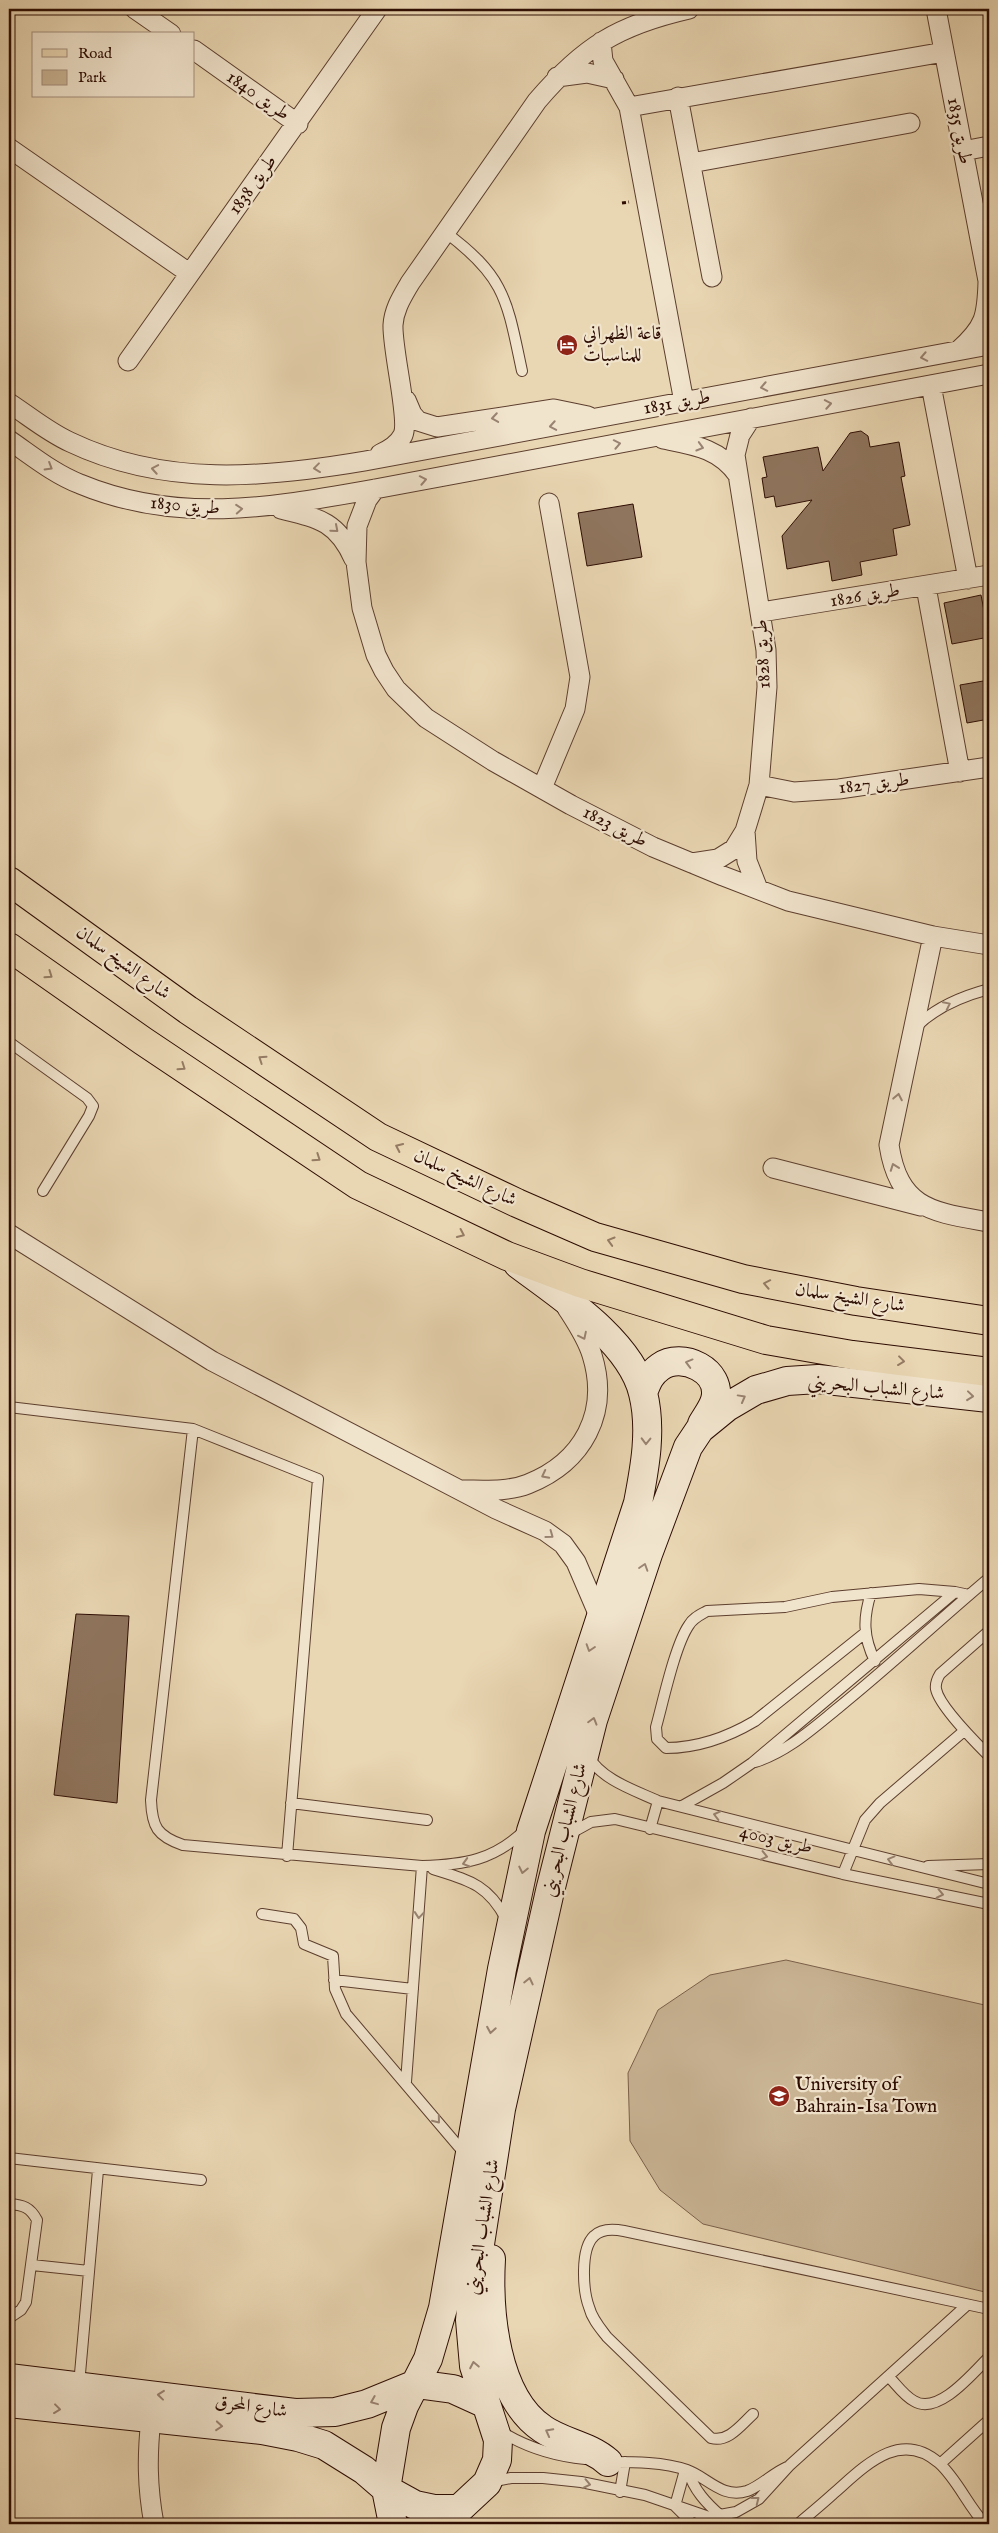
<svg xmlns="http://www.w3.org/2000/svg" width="998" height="2533" viewBox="0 0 998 2533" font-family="'IM FELL English',Amiri,serif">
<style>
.green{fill:#c9b494;stroke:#7b604b}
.building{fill:#8f755e;stroke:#2d0c02}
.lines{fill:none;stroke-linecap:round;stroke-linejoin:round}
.lane-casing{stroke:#5c3e2e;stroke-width:12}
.street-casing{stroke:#5c3e2e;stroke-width:21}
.secondary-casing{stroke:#2d0c02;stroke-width:30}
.primary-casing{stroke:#2d0c02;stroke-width:30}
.path{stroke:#2d0c02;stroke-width:3;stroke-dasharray:4 2.5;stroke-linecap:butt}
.lane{stroke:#f1e4cd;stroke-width:10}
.street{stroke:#f1e4cd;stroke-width:19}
.secondary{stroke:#f1e4cd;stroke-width:28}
.primary{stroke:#e9d6b2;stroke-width:28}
.oneway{stroke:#998372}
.oneway2{stroke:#947b63}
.labels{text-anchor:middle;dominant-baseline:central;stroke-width:4.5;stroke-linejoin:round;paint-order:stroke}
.street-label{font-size:19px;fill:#2d0c02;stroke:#f1e4cd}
.poi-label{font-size:19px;fill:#2d0c02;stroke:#f1e4cd;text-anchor:start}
</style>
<rect width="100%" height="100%" fill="#e9d6b2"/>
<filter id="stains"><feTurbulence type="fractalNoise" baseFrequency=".004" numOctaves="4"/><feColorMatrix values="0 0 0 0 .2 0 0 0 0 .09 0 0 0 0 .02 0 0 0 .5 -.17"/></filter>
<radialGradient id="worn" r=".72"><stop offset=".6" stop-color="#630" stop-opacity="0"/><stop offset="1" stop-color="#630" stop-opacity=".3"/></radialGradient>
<path class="green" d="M 786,1960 L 989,2006 L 989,2293 L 703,2224 L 660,2190 L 630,2141 L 628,2073 L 658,2010 L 710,1975 Z"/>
<path class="building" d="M 861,431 L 868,436 L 870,447 L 899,442 L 905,476 L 901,477 L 910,525 L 893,529 L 897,555 L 860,562 L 862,575 L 832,581 L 829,561 L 787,569 L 782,536 L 812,500 L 776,507 L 774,496 L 765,498 L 762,478 L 767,477 L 763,457 L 818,447 L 823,471 L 850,433 Z
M 633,504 L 642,557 L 587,566 L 578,513 Z
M 981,595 L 989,637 L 952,644 L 944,603 Z
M 989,680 L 989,719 L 967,723 L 960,685 Z
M 76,1614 L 129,1616 L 117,1803 L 54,1795 Z"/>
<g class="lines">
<g class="lane-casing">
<path id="lane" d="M 445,232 C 506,277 507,301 522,371
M 917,1026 C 936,1007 963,996 989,989
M 9,1042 L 87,1098 L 93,1106 L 89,1116 L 43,1191
M 9,1407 L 193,1429 L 318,1479 L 287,1856
M 193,1429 L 151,1800 C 152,1827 157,1836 183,1845 L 422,1866 C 464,1865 495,1860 526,1829
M 871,1593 C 863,1618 863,1637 875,1661
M 989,1631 L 940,1674 C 937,1679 935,1683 936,1689 C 939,1706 976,1743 989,1756
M 865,1633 L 755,1721 C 728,1737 698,1748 666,1748 L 657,1739 L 656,1727 C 663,1702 675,1645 689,1625 C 693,1618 700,1615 707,1611 L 785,1607 L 832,1597 L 919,1589 L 955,1592
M 588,1756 C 602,1780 634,1790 658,1801 L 989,1884
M 755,1762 C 787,1752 812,1729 838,1708 C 890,1666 938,1621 989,1578
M 291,1803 L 427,1820
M 682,1806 L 723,1783 L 752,1763 L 955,1592 L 969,1595
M 650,1829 L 658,1801
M 571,1833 L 591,1822 L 615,1819 L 843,1874 L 989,1904
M 928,1866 L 989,1864
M 433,1869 C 468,1880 488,1884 506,1919
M 843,1874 L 865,1820 L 880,1803 L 964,1731
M 262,1914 L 294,1919 L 301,1928 L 304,1944 L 333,1956 L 335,1989 L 346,2014 L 465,2154
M 334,1980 L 413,1989
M 406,2082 L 422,1866
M 9,2158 L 201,2180
M 9,2204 C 23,2205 30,2207 37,2220 L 26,2302 L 21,2310 L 9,2318
M 32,2265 L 89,2271
M 889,2377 C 896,2384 904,2396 914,2401 C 938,2416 973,2373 989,2357
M 79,2385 L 98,2170
M 753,2414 C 741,2425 728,2443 711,2438 L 607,2337 C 600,2328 592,2319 589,2307 C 583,2291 580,2249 594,2236 C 602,2228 614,2229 624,2231 L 989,2309
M 500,2431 C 527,2448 554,2456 585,2459
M 610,2462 C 634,2462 664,2462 687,2470 C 707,2477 722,2499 747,2491 C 761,2486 773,2473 787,2467
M 940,2464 L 989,2420
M 685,2470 L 675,2506 L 693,2524
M 688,2471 C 694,2490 706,2503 721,2516
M 490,2482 L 511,2478 L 543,2478 L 581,2482 L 645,2495 L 709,2517 L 736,2512 L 759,2499 L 790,2465 L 967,2305
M 620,2492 L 625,2462
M 798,2524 C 810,2514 822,2504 833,2494 C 863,2468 899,2428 939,2463 C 957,2479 968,2506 985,2524"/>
</g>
<g class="street-casing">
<path id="street" d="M 135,9 L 171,34
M 936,9 L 989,286
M 601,42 L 603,61 L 629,107 L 684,402
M 194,50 L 298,124
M 557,77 L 587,73 L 614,79
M 678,97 L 712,277
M 629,107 L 944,52
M 9,148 L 189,273
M 963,151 L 989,146
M 691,163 L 910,123
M 959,350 C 985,327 987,316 988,282
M 128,361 L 377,9
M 931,385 L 968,579
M 406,400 L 412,414 L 418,421 L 437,427 L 554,409 L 588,416
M 9,403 C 29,416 48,432 70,442 C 164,487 265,478 365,461 L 989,345
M 663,439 C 693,445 719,448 738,475
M 9,440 C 31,455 54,474 80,484 C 179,525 273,507 375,489 L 989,374
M 380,454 C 389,450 398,445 403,435 C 410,420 392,350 393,325 C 394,309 402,297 410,283 L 537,101 C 584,46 619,25 689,9
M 375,489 L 367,500 L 357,526 L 356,562 L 362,608 L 376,655 L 384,671 L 396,689 L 426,718 L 493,761 L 571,805 L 653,847 L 723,876 L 788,901 L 933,936 L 989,945
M 281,509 C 318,518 337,521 354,559
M 926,587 L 960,772
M 761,612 L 989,575
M 759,785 L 794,792 L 839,789 L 989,767
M 542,788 L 575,709 L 580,677 L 549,503
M 745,831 L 747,861 L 758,889
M 692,863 L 718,859 L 734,849 L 745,831 L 759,785 L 767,687 L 766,650 L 735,455 L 740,435 L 751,418
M 933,936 L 889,1145 C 899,1210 933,1212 989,1222
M 773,1168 L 921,1206
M 9,1234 L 212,1361 L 496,1509 L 545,1531 L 563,1544 L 576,1562 L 600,1618
M 463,1490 C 484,1490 508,1492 528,1484 C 583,1462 610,1413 592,1355 C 587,1338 576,1322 567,1308
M 151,2418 C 147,2456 147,2486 154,2524"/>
</g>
<g class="secondary-casing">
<path id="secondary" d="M 643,1393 C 647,1382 650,1374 660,1367 C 682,1351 723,1371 715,1400 C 713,1408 706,1417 702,1424
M 491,2259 C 488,2312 495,2397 543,2429 C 563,2443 589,2445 608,2462
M 9,2378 L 295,2413 L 335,2412 L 367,2404 L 416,2384 L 453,2389 L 486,2404
M 9,2403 L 262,2430 L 298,2437 L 324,2445 L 364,2470 L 386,2489 L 415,2505 L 434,2509 L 457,2509
M 393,2524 L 386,2489 L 396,2428 L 404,2406 L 428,2359 L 443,2308 L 502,1969 L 531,1831 L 638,1503 C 645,1467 652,1429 643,1393 C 630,1340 559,1295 518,1264
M 443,2524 L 487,2483 L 497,2460 L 498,2440 L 474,2366 L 470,2320 L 473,2289 L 501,2109 L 550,1891 L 593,1720 L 648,1554 L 688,1447 L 700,1429 L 727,1407 L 756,1390 L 787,1381 L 818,1379 L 989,1398"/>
</g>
<g class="primary-casing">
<path id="primary" d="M 9,881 L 188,1010 L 378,1137 L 517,1203 L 595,1237 L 743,1279 L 856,1301 L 989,1321
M 9,947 L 143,1041 L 358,1185 L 507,1256 L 580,1283 L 766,1340 L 852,1355 L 989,1372"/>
</g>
<path class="path" d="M 622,203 L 629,202"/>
<use href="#lane" class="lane"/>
<use href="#street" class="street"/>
<use href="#secondary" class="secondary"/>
<use href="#primary" class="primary"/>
</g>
<defs><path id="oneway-chevron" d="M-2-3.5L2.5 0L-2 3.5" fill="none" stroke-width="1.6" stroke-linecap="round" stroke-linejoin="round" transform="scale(1.25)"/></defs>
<g class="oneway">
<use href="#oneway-chevron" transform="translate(924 357) rotate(169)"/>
<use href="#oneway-chevron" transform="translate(764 387) rotate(169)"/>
<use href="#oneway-chevron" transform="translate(828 404) rotate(-10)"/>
<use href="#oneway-chevron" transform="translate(495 418) rotate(171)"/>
<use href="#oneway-chevron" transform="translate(553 426) rotate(170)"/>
<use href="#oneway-chevron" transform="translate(617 444) rotate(-11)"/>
<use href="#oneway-chevron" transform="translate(700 447) rotate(16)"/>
<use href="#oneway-chevron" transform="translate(49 467) rotate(31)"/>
<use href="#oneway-chevron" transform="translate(317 468) rotate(173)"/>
<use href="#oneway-chevron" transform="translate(155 469) rotate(-170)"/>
<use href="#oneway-chevron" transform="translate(423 480) rotate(-11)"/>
<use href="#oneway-chevron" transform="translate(239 509) rotate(-4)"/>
<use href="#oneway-chevron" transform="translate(335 529) rotate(41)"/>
<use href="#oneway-chevron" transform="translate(947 1005) rotate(-26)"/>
<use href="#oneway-chevron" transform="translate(898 1097) rotate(-79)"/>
<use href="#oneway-chevron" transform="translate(894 1167) rotate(-110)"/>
<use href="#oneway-chevron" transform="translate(583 1336) rotate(64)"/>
<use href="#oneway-chevron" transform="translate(689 1363) rotate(-165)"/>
<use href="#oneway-chevron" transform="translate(970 1396) rotate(6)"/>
<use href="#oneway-chevron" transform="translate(742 1398) rotate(-29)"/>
<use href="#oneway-chevron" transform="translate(646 1441) rotate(91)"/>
<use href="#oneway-chevron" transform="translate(545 1475) rotate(153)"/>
<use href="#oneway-chevron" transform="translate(550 1535) rotate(36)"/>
<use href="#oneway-chevron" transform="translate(644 1567) rotate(-72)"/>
<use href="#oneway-chevron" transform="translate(590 1648) rotate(108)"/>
<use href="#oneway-chevron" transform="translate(593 1721) rotate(-74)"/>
<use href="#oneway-chevron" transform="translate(717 1815) rotate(-166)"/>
<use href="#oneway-chevron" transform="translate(764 1856) rotate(13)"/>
<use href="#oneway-chevron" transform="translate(891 1860) rotate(-165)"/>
<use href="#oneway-chevron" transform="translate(466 1863) rotate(164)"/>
<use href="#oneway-chevron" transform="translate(523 1870) rotate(102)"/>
<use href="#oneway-chevron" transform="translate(940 1894) rotate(12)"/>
<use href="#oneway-chevron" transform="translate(419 1915) rotate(95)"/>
<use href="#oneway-chevron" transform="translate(529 1981) rotate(-77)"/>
<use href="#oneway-chevron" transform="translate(491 2030) rotate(100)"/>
<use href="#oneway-chevron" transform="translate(437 2120) rotate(51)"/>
<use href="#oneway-chevron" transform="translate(474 2365) rotate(-101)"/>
<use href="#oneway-chevron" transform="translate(161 2395) rotate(-174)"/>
<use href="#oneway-chevron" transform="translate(374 2401) rotate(158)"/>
<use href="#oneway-chevron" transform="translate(57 2409) rotate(7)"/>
<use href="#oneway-chevron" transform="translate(219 2426) rotate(5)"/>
<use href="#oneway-chevron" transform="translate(549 2432) rotate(-152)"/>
<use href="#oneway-chevron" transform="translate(587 2484) rotate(12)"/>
<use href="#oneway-chevron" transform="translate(756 2500) rotate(-38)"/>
</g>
<g class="oneway2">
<use href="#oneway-chevron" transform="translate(49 975) rotate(35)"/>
<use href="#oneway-chevron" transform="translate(262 1059) rotate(-146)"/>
<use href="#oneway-chevron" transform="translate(182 1067) rotate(34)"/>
<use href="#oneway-chevron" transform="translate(399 1147) rotate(-155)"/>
<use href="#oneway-chevron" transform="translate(317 1158) rotate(34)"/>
<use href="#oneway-chevron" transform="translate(461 1234) rotate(25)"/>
<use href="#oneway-chevron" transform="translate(611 1241) rotate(-164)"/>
<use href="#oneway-chevron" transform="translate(767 1284) rotate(-169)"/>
<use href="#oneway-chevron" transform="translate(901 1361) rotate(7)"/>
</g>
<defs>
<g id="hotel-disc" transform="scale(1.125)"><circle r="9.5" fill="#8f2418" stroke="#f1e4cd"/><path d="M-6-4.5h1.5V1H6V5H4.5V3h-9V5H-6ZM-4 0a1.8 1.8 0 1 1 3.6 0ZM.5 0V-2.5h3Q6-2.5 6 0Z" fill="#fff"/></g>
<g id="school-disc" transform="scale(1.125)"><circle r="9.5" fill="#8f2418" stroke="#f1e4cd"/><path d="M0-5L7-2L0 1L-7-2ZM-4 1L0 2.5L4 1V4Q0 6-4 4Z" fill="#fff"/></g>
</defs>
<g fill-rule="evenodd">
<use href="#hotel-disc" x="567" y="345"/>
<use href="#school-disc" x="779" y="2096"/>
</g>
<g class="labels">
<g class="street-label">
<text transform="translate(258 96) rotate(35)">طريق 1840</text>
<text transform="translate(959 131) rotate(79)">طريق 1835</text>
<text transform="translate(253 185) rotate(-54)">طريق 1838</text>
<text transform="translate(677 403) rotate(-10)">طريق 1831</text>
<text transform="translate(185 506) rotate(5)">طريق 1830</text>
<text transform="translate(865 596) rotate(-9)">طريق 1826</text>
<text transform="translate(763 654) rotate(-93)">طريق 1828</text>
<text transform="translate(874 784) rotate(-7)">طريق 1827</text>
<text transform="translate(615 827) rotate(27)">طريق 1823</text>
<text transform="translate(123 963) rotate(36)">شارع الشيخ سلمان</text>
<text transform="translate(465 1178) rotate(25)">شارع الشيخ سلمان</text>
<text transform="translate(850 1298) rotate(9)">شارع الشيخ سلمان</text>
<text transform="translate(876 1388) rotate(5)">شارع الشباب البحريني</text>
<text transform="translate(565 1830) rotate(-76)">شارع الشباب البحريني</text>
<text transform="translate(776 1840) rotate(13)">طريق 4003</text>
<text transform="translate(483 2227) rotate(-81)">شارع الشباب البحريني</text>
<text transform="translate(251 2407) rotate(8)">شارع المحرق</text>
</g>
<g class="poi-label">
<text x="583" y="334">قاعة الظهراني<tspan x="583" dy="22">للمناسبات</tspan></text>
<text x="795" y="2085">University of<tspan x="795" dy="22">Bahrain-Isa Town</tspan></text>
</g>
</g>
<rect width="998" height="2533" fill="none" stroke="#e9d6b2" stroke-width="30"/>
<rect x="10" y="10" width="978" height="2513" fill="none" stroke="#2d0c02" stroke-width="2.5"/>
<rect x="15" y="15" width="968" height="2503" fill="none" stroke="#2d0c02"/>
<rect x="32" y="32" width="162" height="65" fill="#f1e4cd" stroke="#a38e7c"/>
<rect x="42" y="49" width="25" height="8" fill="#e9d6b2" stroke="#a38e7c"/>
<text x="78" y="58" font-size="15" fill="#2d0c02">Road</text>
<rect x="42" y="70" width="25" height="15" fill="#c9b494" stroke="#a38e7c"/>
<text x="78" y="82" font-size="15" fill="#2d0c02">Park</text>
<rect width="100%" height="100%" filter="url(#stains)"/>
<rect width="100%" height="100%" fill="url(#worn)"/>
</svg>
